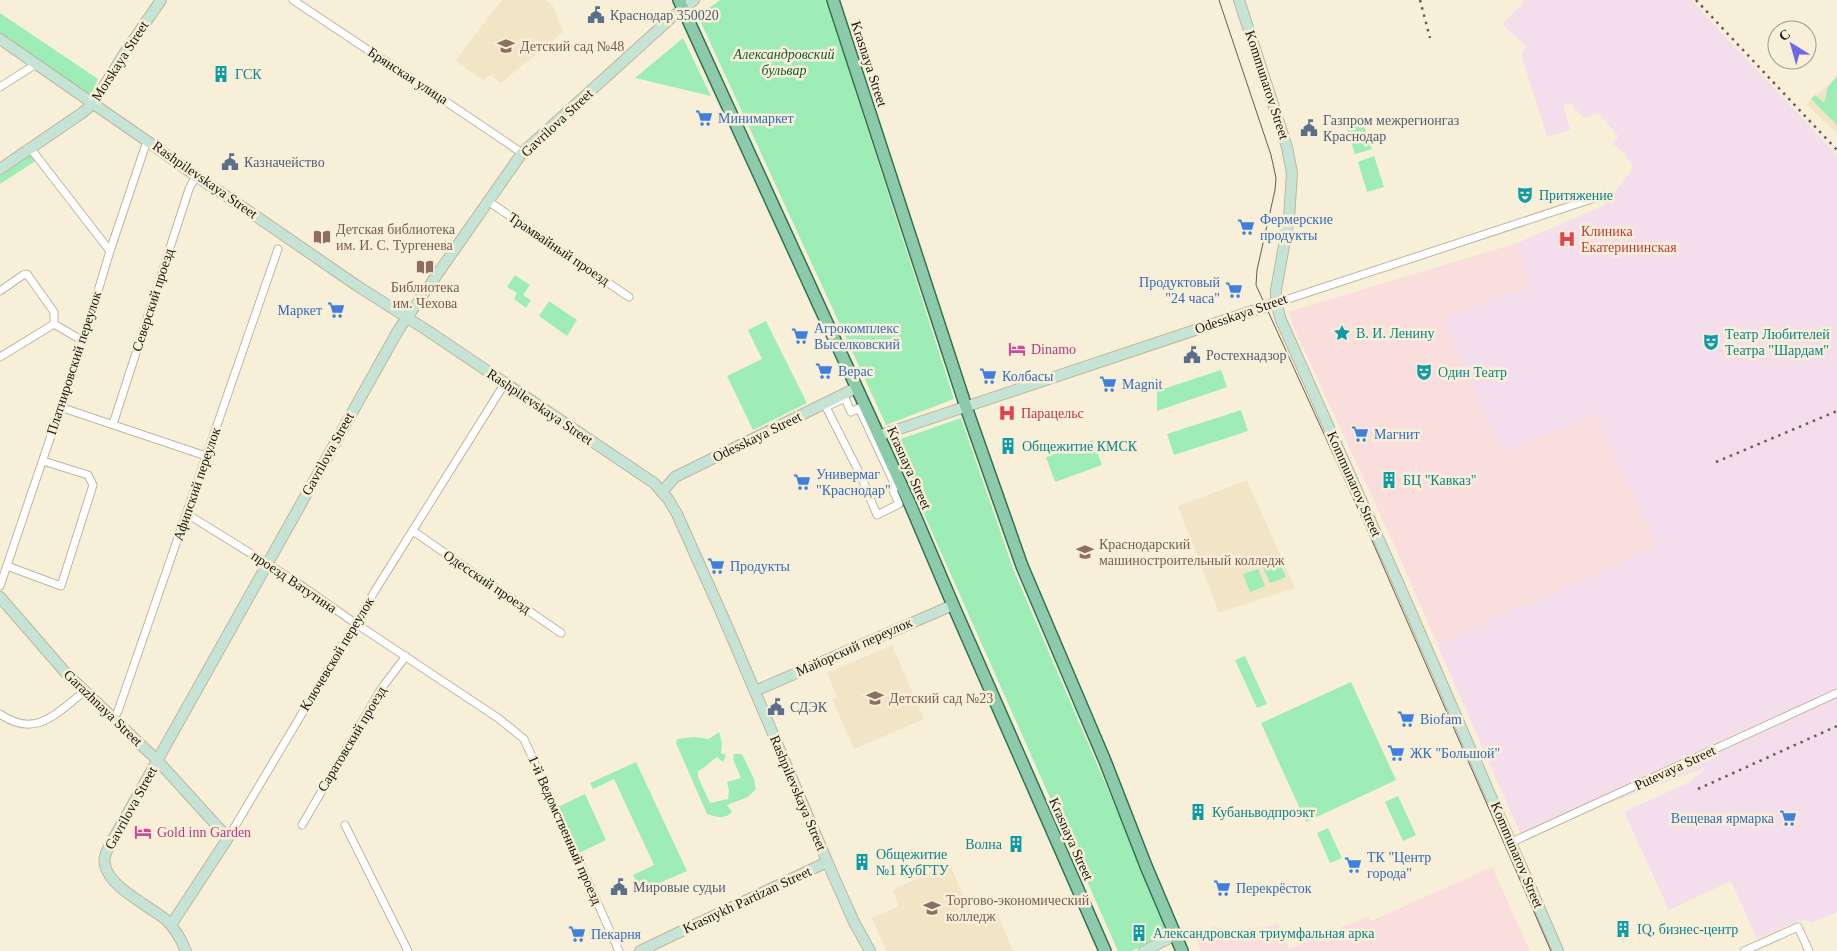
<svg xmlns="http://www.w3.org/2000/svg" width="1837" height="951" viewBox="0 0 1837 951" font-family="Georgia,serif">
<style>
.commercial{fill:#fadede}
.industrial{fill:#f5deeb}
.built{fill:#f1e5c6}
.green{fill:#9eedb7}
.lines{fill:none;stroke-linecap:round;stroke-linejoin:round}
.street-casing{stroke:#bfb69f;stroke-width:9}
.secondary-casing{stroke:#bfb69f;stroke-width:12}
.primary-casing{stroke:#337450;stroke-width:14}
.street{stroke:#fff;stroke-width:7}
.secondary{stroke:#c6e4d5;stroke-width:10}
.primary{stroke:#8ccaab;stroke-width:11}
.tram{stroke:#635e51;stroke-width:1}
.rail{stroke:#635e51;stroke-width:2.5;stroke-dasharray:2.5 5;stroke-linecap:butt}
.labels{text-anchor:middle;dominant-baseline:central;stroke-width:5;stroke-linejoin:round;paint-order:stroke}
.service-label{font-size:14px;fill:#4e5e75;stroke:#f8efd8;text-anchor:start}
.education-label{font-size:14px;fill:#785e54;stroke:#f8efd8;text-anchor:start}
.park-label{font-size:14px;font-style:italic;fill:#155932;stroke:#f8efd8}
.street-label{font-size:14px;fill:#1b1810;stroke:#f8efd8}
.culture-label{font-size:14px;fill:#0d838f;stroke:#f8efd8;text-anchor:start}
.shop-label{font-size:14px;fill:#366cbe;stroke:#f8efd8;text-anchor:start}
.health-label{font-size:14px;fill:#be3a42;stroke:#f8efd8;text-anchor:start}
.hotel-label{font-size:14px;fill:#b23c85;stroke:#f8efd8;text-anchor:start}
</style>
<rect width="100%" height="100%" fill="#f8efd8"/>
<path class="commercial" d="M 1517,243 L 1532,289 L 1522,289 L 1493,299 L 1443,319 L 1503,452 L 1595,413 L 1657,547 L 1437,644 L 1396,549 L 1293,326 L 1288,312 Z
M 1492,867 L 1530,951 L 1201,951 L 1194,935 L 1216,926 L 1217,928 L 1235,929 L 1268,927 L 1278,923 L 1289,949 L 1369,916 L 1371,921 Z"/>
<path class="industrial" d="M 1522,0 L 1691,0 L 1837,155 L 1837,912 L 1812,923 L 1804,919 L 1757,939 L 1731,881 L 1669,910 L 1624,812 L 1689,782 L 1707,767 L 1521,835 L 1437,644 L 1657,547 L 1595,413 L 1503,453 L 1443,319 L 1493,299 L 1522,289 L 1531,289 L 1517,243 L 1605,205 L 1633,169 L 1632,165 L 1623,153 L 1612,143 L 1619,137 L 1598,113 L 1584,118 L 1570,103 L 1563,105 L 1571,130 L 1547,137 L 1521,54 L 1527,47 L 1502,24 L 1524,2 Z"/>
<path class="built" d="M 502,0 L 545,0 L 553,6 L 563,32 L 501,83 L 490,75 L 483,80 L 455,61 Z
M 1837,77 L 1837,133 L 1806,104 Z
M 1247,480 L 1295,588 L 1219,613 L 1178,506 Z
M 892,645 L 924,719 L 854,749 L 832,699 L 837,697 L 827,673 Z
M 949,863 L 974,920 L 996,910 L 1013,951 L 886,951 L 872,918 L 899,906 L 893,890 Z"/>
<path class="green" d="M 720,0 L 826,0 L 954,399 L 886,425 L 698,16 Z
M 0,13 L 98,79 L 90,96 L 0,35 Z
M 683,38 L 711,96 L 635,78 Z
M 1837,76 L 1837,125 L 1811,99 L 1815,95 L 1824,103 L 1828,87 Z
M 1362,120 L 1372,149 L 1355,154 L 1346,125 Z
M 32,154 L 37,160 L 0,184 L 0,175 Z
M 1374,156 L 1384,187 L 1367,192 L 1358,162 Z
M 515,275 L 530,285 L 523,295 L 531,300 L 526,308 L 514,299 L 517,293 L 507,287 Z
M 549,301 L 577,320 L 567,336 L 539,316 Z
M 766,321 L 807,403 L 753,430 L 727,376 L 762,359 L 748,330 Z
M 1221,370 L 1227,387 L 1157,411 L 1157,391 Z
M 1241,410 L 1248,431 L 1174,455 L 1167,434 Z
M 961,418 L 1014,571 L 1170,934 L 1132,951 L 1118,951 L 892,442 Z
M 1093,440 L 1102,465 L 1055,482 L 1046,457 Z
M 1278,559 L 1286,577 L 1270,583 L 1262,565 Z
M 1258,569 L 1265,586 L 1250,592 L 1243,574 Z
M 1245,656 L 1267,704 L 1257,708 L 1235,660 Z
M 1351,682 L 1396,780 L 1306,822 L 1261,723 Z
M 719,732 L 722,743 L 721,753 L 726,755 L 723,762 L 717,757 C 710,762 705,768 698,771 L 698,777 L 710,803 L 728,799 L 729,791 L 727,782 L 741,778 L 733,759 L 734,754 L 742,754 L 754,779 L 756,789 L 748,797 L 727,805 L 732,812 C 724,820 717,817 707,814 L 676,743 L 677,739 L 694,737 L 709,739 Z
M 636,762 L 687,871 L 641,891 L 633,875 L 654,865 L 614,779 L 593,789 L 590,783 Z
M 585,794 L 606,840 L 579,853 L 558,807 Z
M 1398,796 L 1416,835 L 1403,841 L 1385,802 Z
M 1328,828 L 1342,858 L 1330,863 L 1317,833 Z"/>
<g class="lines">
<g class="street-casing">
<path id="street" d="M 293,0 C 369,51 446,101 522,153
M 0,87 L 36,64
M 31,149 L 110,251
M 488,201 L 629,297
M 0,291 L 23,275 L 27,274 L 54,312 L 54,324
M 1276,303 L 1604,195
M 0,357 L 54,324 L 83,341
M 845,398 L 851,412 L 859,408 L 896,487 L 892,488 L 899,504 L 877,515 L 861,476 L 827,409 L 828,406 Z
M 60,407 L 206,456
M 113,424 L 189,189 L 196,176
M 187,514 L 292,579 L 355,623 L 498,718 L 524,739 L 619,951
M 413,531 L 561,633
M 7,566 L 61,586 L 93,485 L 88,475 L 43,461
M 0,586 L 83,341 L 110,251 L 147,141
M 0,714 C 36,739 56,713 84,692
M 114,718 L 118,711 L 278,249
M 302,825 L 381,689 L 406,656
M 345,825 L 408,951
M 228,838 L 376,589 L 505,383
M 1512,842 L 1837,693
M 1744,951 L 1798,927 L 1809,951"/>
</g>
<g class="secondary-casing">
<path id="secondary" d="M 1239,0 L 1287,147 L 1292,173 L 1289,218 L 1276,290 L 1276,303 L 1281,320 L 1404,596 L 1558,951
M 0,39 L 147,141 L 196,176 L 247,210 L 356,285 L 428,331 L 654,483 L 668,499 L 677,514 L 728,628 L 833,875 L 854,922 L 870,951
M 0,169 L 82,113 L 93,104 L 126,51 L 161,0
M 878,436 L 1276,303
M 662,492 L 675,477 L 856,388
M 0,597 L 65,672 L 157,760 L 228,838 L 171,925
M 755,691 L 953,605
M 186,951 C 181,939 175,928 165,919 C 149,906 109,887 105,865 C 103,857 107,850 111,843 L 399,329 L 522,153 L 671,18 L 694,0
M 640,951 L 827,862
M 1144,951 L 1175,935"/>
</g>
<g class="primary-casing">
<path id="primary" d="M 679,0 L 910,504 L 953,605 L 1105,951
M 833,0 L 966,407 L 1022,566 L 1105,761 L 1146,866 L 1182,951"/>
</g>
<use href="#street" class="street"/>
<use href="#secondary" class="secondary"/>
<use href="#primary" class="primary"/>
<path class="tram" d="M 1219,0 L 1271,155 L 1276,178 L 1275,190 L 1257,270 L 1256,285 L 1360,513 L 1551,951"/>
<path class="rail" d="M 1420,0 L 1430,38
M 1696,0 L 1837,150
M 1716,462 L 1837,411
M 1698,789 L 1837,726"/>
</g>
<defs>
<g id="civic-bare" transform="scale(1.35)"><path d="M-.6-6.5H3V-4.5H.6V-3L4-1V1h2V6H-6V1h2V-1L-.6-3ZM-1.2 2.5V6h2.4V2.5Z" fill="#5c6f8a" stroke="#f8efd8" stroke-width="2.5" paint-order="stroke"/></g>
<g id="school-bare" transform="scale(1.35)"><path d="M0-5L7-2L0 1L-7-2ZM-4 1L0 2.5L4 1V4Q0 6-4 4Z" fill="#8d6e63" stroke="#f8efd8" stroke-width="2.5" paint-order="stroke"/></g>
<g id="building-bare" transform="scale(1.35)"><path d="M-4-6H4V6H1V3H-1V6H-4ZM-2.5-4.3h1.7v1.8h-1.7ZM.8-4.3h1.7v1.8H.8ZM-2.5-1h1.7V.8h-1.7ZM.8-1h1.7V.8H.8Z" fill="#0f9aa8" stroke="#f8efd8" stroke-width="2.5" paint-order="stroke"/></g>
<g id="supermarket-bare" transform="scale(1.35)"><path d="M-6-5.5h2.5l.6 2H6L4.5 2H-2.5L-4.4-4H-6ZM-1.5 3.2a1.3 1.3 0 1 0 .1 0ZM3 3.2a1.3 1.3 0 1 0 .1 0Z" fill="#3f7fe0" stroke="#f8efd8" stroke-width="2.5" paint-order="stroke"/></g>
<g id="theatre-bare" transform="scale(1.35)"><path d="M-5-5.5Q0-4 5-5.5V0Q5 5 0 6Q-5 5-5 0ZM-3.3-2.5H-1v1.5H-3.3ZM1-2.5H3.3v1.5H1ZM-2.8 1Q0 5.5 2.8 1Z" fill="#0f9aa8" stroke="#f8efd8" stroke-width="2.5" paint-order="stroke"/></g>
<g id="library-bare" transform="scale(1.35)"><path d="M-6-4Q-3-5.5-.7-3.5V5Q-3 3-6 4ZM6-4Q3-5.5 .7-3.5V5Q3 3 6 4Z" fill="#8d6e63" stroke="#f8efd8" stroke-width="2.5" paint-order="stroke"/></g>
<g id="hospital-bare" transform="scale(1.35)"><path d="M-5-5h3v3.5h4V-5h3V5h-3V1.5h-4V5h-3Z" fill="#e0444e" stroke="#f8efd8" stroke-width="2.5" paint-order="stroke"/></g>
<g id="sight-bare" transform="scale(1.35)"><path d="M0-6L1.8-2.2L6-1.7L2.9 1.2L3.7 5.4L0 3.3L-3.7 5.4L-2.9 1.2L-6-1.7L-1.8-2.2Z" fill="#0f9aa8" stroke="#f8efd8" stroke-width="2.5" paint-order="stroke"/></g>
<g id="hotel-bare" transform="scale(1.35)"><path d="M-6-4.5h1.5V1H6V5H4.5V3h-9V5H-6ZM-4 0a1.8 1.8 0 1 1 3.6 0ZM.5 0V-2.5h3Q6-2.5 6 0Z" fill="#d1479c" stroke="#f8efd8" stroke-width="2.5" paint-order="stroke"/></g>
<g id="university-bare" transform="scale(1.35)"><path d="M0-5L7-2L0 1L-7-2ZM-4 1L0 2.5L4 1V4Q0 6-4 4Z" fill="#8d6e63" stroke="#f8efd8" stroke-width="2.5" paint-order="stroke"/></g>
</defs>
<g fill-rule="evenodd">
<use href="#civic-bare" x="596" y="15"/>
<use href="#school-bare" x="506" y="46"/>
<use href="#building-bare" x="221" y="74"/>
<use href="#supermarket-bare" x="704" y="118"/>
<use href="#civic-bare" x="1309" y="128"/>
<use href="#civic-bare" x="230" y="162"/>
<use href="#theatre-bare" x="1525" y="195"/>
<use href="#supermarket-bare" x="1246" y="227"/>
<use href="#library-bare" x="322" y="237"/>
<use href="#hospital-bare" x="1567" y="239"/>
<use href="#library-bare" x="425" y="267"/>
<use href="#supermarket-bare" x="1234" y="290"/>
<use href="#supermarket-bare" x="336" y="310"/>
<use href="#sight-bare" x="1342" y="333"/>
<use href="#supermarket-bare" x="800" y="336"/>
<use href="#theatre-bare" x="1711" y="342"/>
<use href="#hotel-bare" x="1017" y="349"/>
<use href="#civic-bare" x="1192" y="355"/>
<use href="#supermarket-bare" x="824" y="371"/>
<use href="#theatre-bare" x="1424" y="372"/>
<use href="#supermarket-bare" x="988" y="376"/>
<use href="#supermarket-bare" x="1108" y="384"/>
<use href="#hospital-bare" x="1007" y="413"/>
<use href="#supermarket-bare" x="1360" y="434"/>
<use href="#building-bare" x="1008" y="446"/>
<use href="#building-bare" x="1389" y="480"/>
<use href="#supermarket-bare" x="802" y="482"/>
<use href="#university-bare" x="1085" y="552"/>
<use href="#supermarket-bare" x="716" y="566"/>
<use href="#school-bare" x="875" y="698"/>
<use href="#civic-bare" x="776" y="707"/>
<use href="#supermarket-bare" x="1406" y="719"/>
<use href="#supermarket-bare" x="1396" y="753"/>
<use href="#building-bare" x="1198" y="812"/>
<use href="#supermarket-bare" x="1788" y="818"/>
<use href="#hotel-bare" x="143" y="832"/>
<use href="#building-bare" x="1016" y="844"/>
<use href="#building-bare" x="862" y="862"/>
<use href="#supermarket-bare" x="1353" y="865"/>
<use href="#civic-bare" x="619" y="887"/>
<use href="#supermarket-bare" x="1222" y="888"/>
<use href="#university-bare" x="932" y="908"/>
<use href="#building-bare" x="1623" y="929"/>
<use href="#building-bare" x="1139" y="933"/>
<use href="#supermarket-bare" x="577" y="934"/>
</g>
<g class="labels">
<g class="service-label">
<text x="610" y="15">Краснодар 350020</text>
<text x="1323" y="120">Газпром межрегионгаз<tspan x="1323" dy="16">Краснодар</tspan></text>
<text x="244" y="162">Казначейство</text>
<text x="1206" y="355">Ростехнадзор</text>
<text x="790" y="707">СДЭК</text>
<text x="633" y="887">Мировые судьи</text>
</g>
<g class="education-label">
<text x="520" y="46">Детский сад №48</text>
<text x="336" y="229">Детская библиотека<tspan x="336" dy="16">им. И. С. Тургенева</tspan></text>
<text x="425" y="287" text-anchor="middle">Библиотека<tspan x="425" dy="16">им. Чехова</tspan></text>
<text x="1099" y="544">Краснодарский<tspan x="1099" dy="16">машиностроительный колледж</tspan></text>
<text x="889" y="698">Детский сад №23</text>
<text x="946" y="900">Торгово-экономический<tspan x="946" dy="16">колледж</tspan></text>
</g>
<g class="park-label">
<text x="784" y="54">Александровский<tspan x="784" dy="16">бульвар</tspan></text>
</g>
<g class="street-label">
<text transform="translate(120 61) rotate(-57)">Morskaya Street</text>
<text transform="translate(869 64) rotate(72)">Krasnaya Street</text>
<text transform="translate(408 76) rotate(33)">Брянская улица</text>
<text transform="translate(1267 85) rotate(72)">Kommunarov Street</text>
<text transform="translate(557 123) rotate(-43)">Gavrilova Street</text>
<text transform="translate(205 180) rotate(35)">Rashpilevskaya Street</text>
<text transform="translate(559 249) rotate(34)">Трамвайный проезд</text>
<text transform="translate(153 300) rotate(-72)">Северский проезд</text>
<text transform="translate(1241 314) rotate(-19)">Odesskaya Street</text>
<text transform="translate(74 363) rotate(-72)">Платнировский переулок</text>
<text transform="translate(540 407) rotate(34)">Rashpilevskaya Street</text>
<text transform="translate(757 437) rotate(-26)">Odesskaya Street</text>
<text transform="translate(328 454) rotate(-61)">Gavrilova Street</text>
<text transform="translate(909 468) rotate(66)">Krasnaya Street</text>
<text transform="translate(197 484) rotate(-71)">Афипский переулок</text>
<text transform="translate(1354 484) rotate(66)">Kommunarov Street</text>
<text transform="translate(294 582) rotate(34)">проезд Ватутина</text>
<text transform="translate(487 582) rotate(34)">Одесский проезд</text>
<text transform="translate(854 647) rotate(-24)">Майорский переулок</text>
<text transform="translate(337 654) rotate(-59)">Ключевской переулок</text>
<text transform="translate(103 708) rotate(44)">Garazhnaya Street</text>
<text transform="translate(352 739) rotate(-59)">Саратовский проезд</text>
<text transform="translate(1675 768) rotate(-25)">Putevaya Street</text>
<text transform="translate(798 793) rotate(67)">Rashpilevskaya Street</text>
<text transform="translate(131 808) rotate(-61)">Gavrilova Street</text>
<text transform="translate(565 830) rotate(66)">1-й Ведомственный проезд</text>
<text transform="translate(1071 839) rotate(66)">Krasnaya Street</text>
<text transform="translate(1517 855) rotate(67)">Kommunarov Street</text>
<text transform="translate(747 900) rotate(-25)">Krasnykh Partizan Street</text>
</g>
<g class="culture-label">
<text x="235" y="74">ГСК</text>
<text x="1539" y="195">Притяжение</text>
<text x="1356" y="333">В. И. Ленину</text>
<text x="1725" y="334">Театр Любителей<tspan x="1725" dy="16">Театра "Шардам"</tspan></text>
<text x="1438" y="372">Один Театр</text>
<text x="1022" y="446">Общежитие КМСК</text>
<text x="1403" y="480">БЦ "Кавказ"</text>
<text x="1212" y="812">Кубаньводпроэкт</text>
<text x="1002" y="844" text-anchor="end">Волна</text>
<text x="876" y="854">Общежитие<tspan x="876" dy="16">№1 КубГТУ</tspan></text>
<text x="1637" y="929">IQ, бизнес-центр</text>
<text x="1153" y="933">Александровская триумфальная арка</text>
</g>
<g class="shop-label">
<text x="718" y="118">Минимаркет</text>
<text x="1260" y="219">Фермерские<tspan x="1260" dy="16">продукты</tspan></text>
<text x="1220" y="282" text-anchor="end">Продуктовый<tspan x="1220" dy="16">"24 часа"</tspan></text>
<text x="322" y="310" text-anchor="end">Маркет</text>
<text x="814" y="328">Агрокомплекс<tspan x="814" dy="16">Выселковский</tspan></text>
<text x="838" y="371">Верас</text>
<text x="1002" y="376">Колбасы</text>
<text x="1122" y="384">Magnit</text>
<text x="1374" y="434">Магнит</text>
<text x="816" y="474">Универмаг<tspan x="816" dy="16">"Краснодар"</tspan></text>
<text x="730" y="566">Продукты</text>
<text x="1420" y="719">Biofam</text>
<text x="1410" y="753">ЖК "Большой"</text>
<text x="1774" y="818" text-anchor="end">Вещевая ярмарка</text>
<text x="1367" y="857">ТК "Центр<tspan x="1367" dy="16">города"</tspan></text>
<text x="1236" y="888">Перекрёсток</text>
<text x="591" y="934">Пекарня</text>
</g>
<g class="health-label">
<text x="1581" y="231">Клиника<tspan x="1581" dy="16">Екатерининская</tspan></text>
<text x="1021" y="413">Парацельс</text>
</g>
<g class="hotel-label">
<text x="1031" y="349">Dinamo</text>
<text x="157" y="832">Gold inn Garden</text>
</g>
</g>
<g transform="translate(1792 45) rotate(323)"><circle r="24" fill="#f8efd8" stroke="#a09988"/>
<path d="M0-4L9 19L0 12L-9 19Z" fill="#6e6ae5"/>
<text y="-8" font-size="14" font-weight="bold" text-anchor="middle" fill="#1b1810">С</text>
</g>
</svg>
